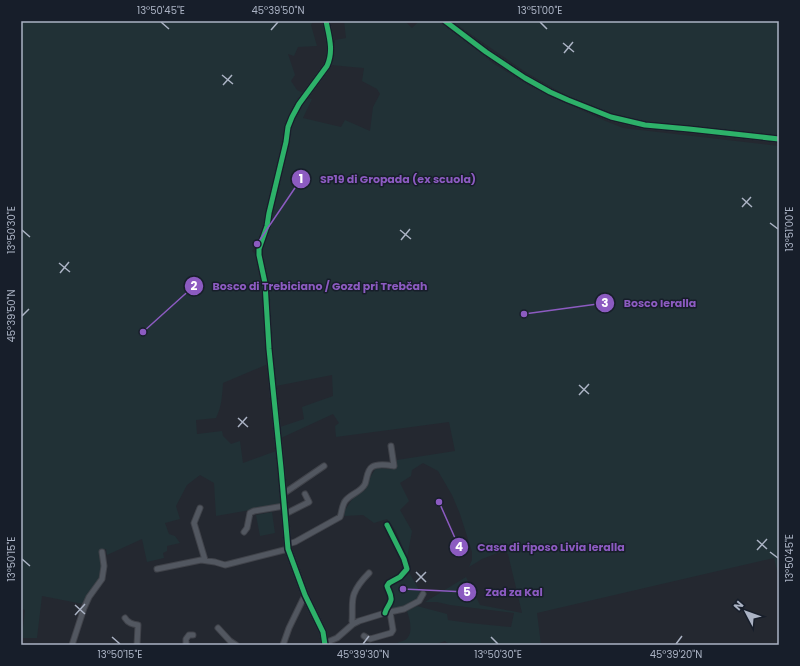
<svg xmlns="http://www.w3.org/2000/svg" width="800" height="666" viewBox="0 0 800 666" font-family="Poppins,sans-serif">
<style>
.green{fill:#213136}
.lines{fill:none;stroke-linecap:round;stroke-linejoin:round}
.minor-casing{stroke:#40434a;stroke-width:7}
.tertiary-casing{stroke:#40434a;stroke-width:8}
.minor{stroke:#525760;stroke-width:5}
.tertiary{stroke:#525760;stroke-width:6}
.cycleway-casing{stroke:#171e2a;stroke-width:8}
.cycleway{stroke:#2db169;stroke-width:5}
.ticks{fill:none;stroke:#abb3c4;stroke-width:1.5}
.leader{fill:none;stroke:#8c5bc1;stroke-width:1.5}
.callout-dot{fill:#8c5bc1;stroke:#171e2a;stroke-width:1.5}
.mark-label{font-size:12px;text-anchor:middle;font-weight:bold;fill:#fff}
.callout-label{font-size:11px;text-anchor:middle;font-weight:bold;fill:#8c5bc1;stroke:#171e2a;stroke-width:3;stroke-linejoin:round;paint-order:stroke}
.neatline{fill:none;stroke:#abb3c4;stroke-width:1.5}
.ticks-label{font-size:10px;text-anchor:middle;fill:#abb3c4}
</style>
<rect width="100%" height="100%" fill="#242830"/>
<path class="green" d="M 21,21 L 313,21 L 311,25 L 317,46 L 298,47 L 294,56 L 288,54 L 295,75 L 291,81 L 297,90 L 303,93 L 296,105 L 282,151 L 264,228 L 256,246 L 252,251 L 257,256 L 262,282 L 264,299 L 268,364 L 223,383 C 222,396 222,406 216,418 L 196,420 L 197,434 L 222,431 L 223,436 L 231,444 L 240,441 L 243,463 L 276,451 L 281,503 L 279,505 L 216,516 L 214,483 L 200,475 L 187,485 L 176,506 L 180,519 L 165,523 L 169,534 L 175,536 L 180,543 L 167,546 L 167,551 L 163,553 L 164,558 L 147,562 L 142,539 L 107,555 L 106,549 L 100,551 C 101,553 102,557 103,560 C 105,577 91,591 83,604 L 42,596 L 37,638 L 21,638 L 21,627 L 23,627 L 25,610 L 21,609 Z
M 344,21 L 405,21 L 412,28 L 419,21 L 438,21 L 466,41 L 494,64 L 530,86 L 603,120 L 623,128 L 779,146 L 779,578 L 774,558 L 537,613 L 541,645 L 450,645 L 445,641 L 434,645 L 392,645 C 396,643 401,642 405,640 C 414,634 410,620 407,611 L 417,606 L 447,614 L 448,620 L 469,623 L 511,627 L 514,613 L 450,605 L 437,602 L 425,602 L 466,577 L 480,605 L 522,613 L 508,554 L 503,551 L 482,559 L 469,567 L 472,560 L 472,552 L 460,514 L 452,495 L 438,471 L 423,463 L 412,470 L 411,476 L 400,483 L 409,501 L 400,510 L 412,531 L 407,558 L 396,531 L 387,519 L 374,523 L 363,515 L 344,516 L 345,510 L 353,498 L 365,490 L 371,476 L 376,468 L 392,469 L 396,468 L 397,460 L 455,451 L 449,422 L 336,437 L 335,426 L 339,423 L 333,414 L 281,438 L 280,427 L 304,419 L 302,407 L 333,396 L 332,375 L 276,386 L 266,277 L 262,252 L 269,228 L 291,127 L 297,112 L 307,98 L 312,99 L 303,118 L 341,127 L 345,120 L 370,131 L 373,107 L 380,94 L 377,89 L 362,81 L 364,68 L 352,67 L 331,65 L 335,49 L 335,40 L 346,38 Z
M 457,21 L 779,21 L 779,136 L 717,129 L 654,123 L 625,119 L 565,95 L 527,73 L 453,22 Z
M 272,512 L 275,533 L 260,536 L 256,515 Z
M 407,569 L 422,595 C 414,608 399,610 385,613 L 390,604 L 387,586 Z"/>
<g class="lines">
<g class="minor-casing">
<path id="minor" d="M 283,494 L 324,466
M 200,508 L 194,523 L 205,560
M 285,514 L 309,502 L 305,494
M 244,532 L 247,528 L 250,513 L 254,511 L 284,506
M 288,544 L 295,542 L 340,517 C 342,512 342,504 346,500 C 352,493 361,492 365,484 C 367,479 367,470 372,467 C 378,463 388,465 394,466 L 391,446
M 157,569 L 201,560 L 215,562 L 225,565 L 229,564 L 288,549
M 385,613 C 386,608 390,605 391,600 C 392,595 388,590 387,586 L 389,583 L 400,577 L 407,569 L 404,559 L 387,525
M 125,618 C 128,623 132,624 138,625 L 137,645
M 353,624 L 352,621 C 353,613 351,602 354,594 C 357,586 363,579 369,573
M 218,628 L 230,641 L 236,645
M 364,636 L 367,638 L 370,639 L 391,633 L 393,630 L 390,612
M 325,643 L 337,638 L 353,624 L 359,621 L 385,613 L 404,609 L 419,601 L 423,594
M 72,645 L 84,608 L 89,597 L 102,579 L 104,566 L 102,552
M 186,645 L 186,639 L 189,635 L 193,635
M 283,645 L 289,628 L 305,595"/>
</g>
<g class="tertiary-casing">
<path id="tertiary" d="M 445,21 L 486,52 L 525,78 L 550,92 L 568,100 L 611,117 L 645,125 L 689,129 L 779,139
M 325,645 L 323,632 L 305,595 L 288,549 L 281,468 L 269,349 L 265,283 L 259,255 L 259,249 L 267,226 L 269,213 L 286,142 L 288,127 L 292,117 L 299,104 L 327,66 C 334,51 329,36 326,21"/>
</g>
<use href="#minor" class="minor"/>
<use href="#tertiary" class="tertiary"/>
<g class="cycleway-casing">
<path id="cycleway" d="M 445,21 L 486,52 L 525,78 L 550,92 L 568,100 L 611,117 L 645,125 L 689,129 L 779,139
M 385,613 C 386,608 390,605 391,600 C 392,595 388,590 387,586 L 389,583 L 400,577 L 407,569 L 404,559 L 387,525
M 325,645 L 323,632 L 305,595 L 288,549 L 281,468 L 269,349 L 265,283 L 259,255 L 259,249 L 267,226 L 269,213 L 286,142 L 288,127 L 292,117 L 299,104 L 327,66 C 334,51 329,36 326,21"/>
</g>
<use href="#cycleway" class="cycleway"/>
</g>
<path class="ticks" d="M 161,22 L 169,29M 540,22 L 547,29M 271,30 L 278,22M 563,43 L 574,52M 564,53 L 573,42M 222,75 L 233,84M 223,85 L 232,75M 742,198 L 752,207M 742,207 L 751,197M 770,223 L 778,229M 22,230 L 30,237M 400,230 L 411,239M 401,240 L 410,229M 59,263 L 70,272M 60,273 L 69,262M 22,316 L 29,309M 579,385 L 589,394M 579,395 L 589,384M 238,418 L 248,427M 238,427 L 247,417M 757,540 L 767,549M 757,550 L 767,539M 770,552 L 778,558M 22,559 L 30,566M 416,572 L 426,582M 416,582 L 426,572M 75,605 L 85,614M 75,615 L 85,604M 112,637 L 120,644M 491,637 L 498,644M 363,644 L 369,636M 676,644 L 682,636"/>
<path class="leader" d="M257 244L301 179M143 332L194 286M524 314L605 303M439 502L459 547M403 589L467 592"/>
<g class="callout-dot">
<circle cx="257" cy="244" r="4"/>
<circle cx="143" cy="332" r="4"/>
<circle cx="524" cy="314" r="4"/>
<circle cx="439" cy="502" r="4"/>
<circle cx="403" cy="589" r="4"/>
<circle cx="301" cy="179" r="10"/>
<circle cx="194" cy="286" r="10"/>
<circle cx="605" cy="303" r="10"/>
<circle cx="459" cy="547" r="10"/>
<circle cx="467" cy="592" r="10"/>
</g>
<g class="mark-label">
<text x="301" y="183">1</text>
<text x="194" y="290">2</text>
<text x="605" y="307">3</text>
<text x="459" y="551">4</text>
<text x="467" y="596">5</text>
</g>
<g class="callout-label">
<text x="398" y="183">SP19 di Gropada (ex scuola)</text>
<text x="320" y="290">Bosco di Trebiciano / Gozd pri Trebčah</text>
<text x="660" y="307">Bosco Ieralla</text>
<text x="551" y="551">Casa di riposo Livia Ieralla</text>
<text x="514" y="596">Zad za Kal</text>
</g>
<rect width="800" height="666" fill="none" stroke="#171e2a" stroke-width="44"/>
<g transform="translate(746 612) rotate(311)" stroke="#171e2a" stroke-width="3" paint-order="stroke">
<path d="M0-3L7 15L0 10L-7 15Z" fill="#abb3c4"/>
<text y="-6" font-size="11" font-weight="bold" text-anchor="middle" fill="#abb3c4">N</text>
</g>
<rect x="22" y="22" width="756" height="622" class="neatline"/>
<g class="ticks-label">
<text x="161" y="14">13°50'45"E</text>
<text x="278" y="14">45°39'50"N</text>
<text x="540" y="14">13°51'00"E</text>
<text transform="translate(789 229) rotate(-90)" y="4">13°51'00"E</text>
<text transform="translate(11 230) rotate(-90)" y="4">13°50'30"E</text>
<text transform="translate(11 316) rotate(-90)" y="4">45°39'50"N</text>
<text transform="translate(789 558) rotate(-90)" y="4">13°50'45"E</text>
<text transform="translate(11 559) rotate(-90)" y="4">13°50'15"E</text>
<text x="120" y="658">13°50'15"E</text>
<text x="363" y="658">45°39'30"N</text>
<text x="498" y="658">13°50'30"E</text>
<text x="676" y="658">45°39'20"N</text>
</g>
</svg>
